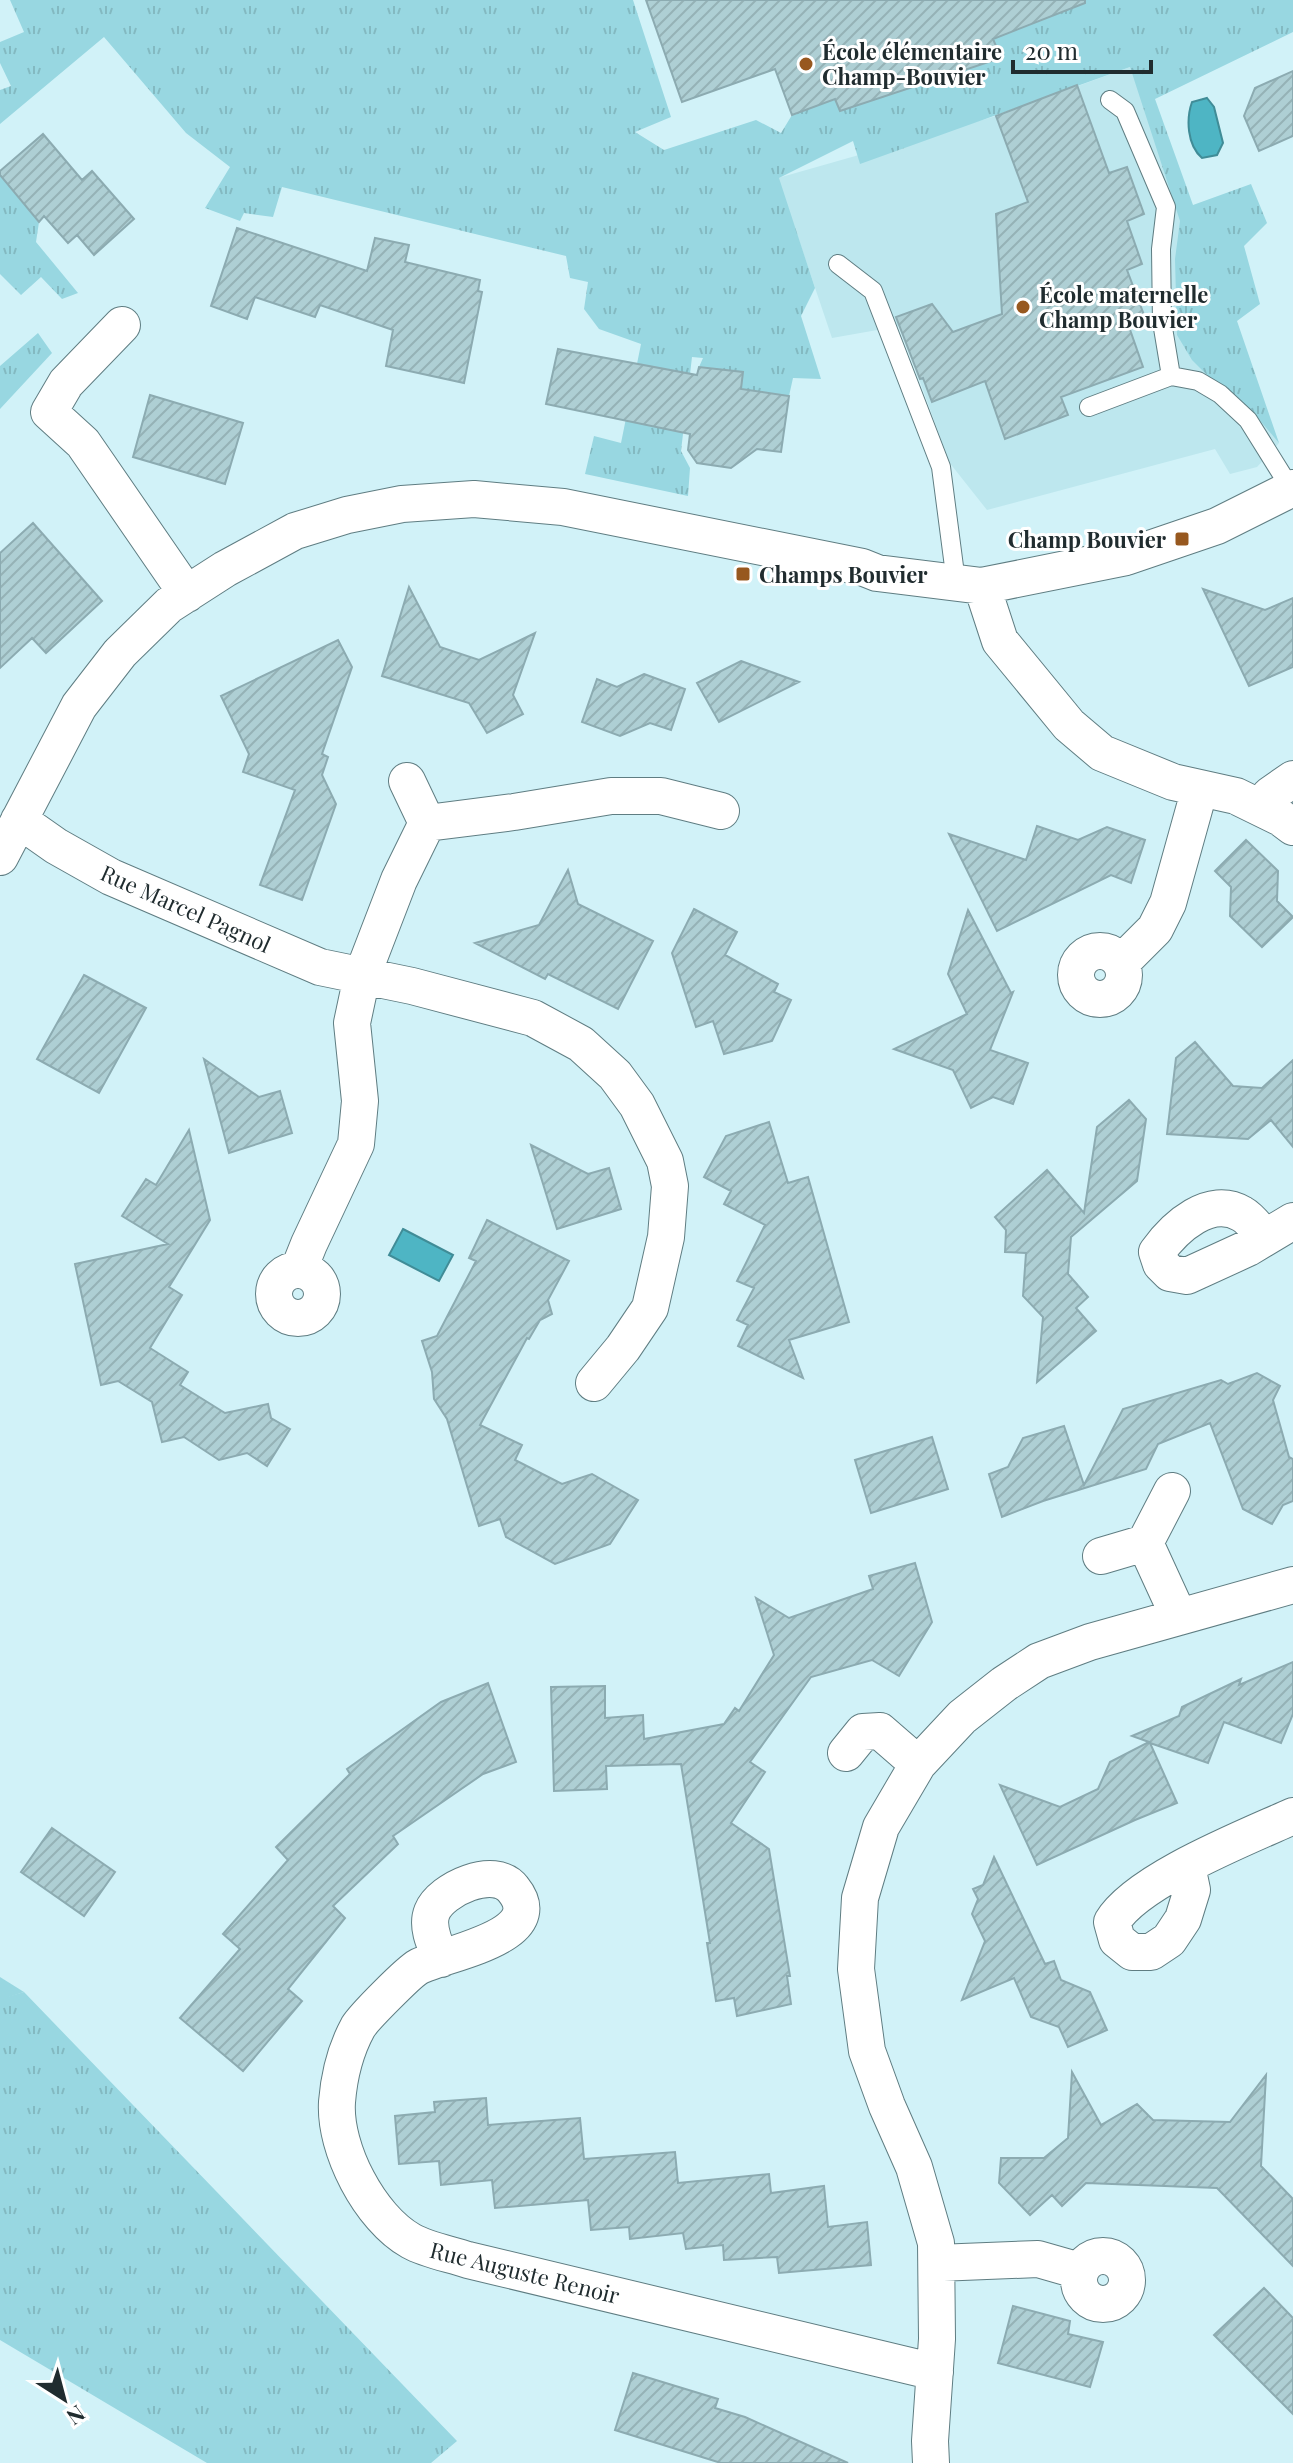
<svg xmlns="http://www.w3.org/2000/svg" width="1293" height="2463" viewBox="0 0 1293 2463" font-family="'Playfair Display',serif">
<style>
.built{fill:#bde7ee}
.grass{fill:url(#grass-tufts)}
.forest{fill:url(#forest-firs)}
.water{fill:#4eb5c4;stroke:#408c97;stroke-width:2}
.building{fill:url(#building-hatch);stroke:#8cabb1;stroke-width:2}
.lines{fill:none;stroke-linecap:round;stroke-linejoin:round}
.lane-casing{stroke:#5f7d82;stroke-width:20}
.street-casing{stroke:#5f7d82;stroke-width:38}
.lane{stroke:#fff;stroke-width:18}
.street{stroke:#fff;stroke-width:36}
.poi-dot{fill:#97581f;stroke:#fff;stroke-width:3}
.labels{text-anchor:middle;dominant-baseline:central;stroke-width:6;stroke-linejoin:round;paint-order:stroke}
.poi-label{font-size:22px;font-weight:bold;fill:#202c2f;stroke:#fff;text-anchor:start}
.street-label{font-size:22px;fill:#202c2f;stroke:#fff}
</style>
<defs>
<pattern id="grass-tufts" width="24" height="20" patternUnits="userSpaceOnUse" patternTransform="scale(2)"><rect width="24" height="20" fill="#98d7e1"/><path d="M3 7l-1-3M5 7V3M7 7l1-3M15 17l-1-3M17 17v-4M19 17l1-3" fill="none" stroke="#83b9c1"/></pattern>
<pattern id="forest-firs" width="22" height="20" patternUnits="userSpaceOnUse" patternTransform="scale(2)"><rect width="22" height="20" fill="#98d7e1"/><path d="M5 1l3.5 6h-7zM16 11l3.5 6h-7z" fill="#83b9c1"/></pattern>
<pattern id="building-hatch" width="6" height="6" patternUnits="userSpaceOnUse" patternTransform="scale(2)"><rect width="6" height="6" fill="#aecfd4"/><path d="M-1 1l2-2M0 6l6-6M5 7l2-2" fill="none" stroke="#95b2b6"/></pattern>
</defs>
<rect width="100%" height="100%" fill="#d1f2f8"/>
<path class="built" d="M 1130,67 L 1279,443 L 1257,467 L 1230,474 L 1215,449 L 987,510 L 949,462 L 900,326 L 832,338 L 778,178 L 996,116 Z"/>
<path class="grass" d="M 10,0 L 633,0 L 671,117 L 635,132 L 664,150 L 756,120 L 781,133 L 792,115 L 835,99 L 840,111 L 1001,58 L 993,39 L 1069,9 L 1067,0 L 1293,0 L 1293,32 L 1155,99 L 1193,205 L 1251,184 L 1267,223 L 1244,246 L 1260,304 L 1237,321 L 1279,443 L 1252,411 L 1213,381 L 1192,360 L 1177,335 L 1175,259 L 1180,221 L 1130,67 L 860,164 L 853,141 L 779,178 L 815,288 L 801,316 L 821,379 L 793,378 L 789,396 L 741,389 L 743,372 L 699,367 L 703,358 L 692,357 L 681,451 L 690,468 L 688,496 L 585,474 L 594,436 L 621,443 L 641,344 L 599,329 L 584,309 L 588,282 L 570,278 L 566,256 L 282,187 L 273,217 L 244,213 L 240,221 L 205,208 L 230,167 L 186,133 L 104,37 L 0,124 L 0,90 L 11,86 L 0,63 L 0,42 L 24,32 Z
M 0,175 L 39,222 L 36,242 L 78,293 L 62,299 L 41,277 L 21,295 L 0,274 Z
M 38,333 L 52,353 L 0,409 L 0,366 Z
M 24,1992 L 457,2441 L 431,2463 L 207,2463 L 0,2340 L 0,1999 Z"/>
<path class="forest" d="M 0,1977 L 24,1992 L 0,2000 Z"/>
<path class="water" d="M 1207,98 L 1214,107 L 1223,143 L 1217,155 L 1202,158 C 1187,145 1186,119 1192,102 Z
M 403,1229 L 453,1255 L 439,1281 L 389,1255 Z"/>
<path class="building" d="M 646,0 L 1085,0 L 1085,3 L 993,39 L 1001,58 L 840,111 L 835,99 L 792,115 L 775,69 L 682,102 Z
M 1293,71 L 1293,136 L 1259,151 L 1244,116 L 1255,88 Z
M 1077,85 L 1109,173 L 1127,167 L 1144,214 L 1127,221 L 1142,264 L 1127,270 L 1144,315 L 1127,321 L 1143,367 L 1061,397 L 1068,415 L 1005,439 L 985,381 L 932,402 L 923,378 L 920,379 L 896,317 L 932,304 L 953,332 L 1002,314 L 996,214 L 1028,202 L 996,116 Z
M 43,134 L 82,180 L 92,171 L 134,219 L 94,255 L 77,235 L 68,243 L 44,216 L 39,222 L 0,175 L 0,171 Z
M 237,228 L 367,271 L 375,238 L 409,245 L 405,262 L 480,280 L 478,291 L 482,292 L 464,383 L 386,366 L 393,330 L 320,305 L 315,317 L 255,297 L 247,319 L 211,306 Z
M 558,349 L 697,375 L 699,367 L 743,372 L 741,389 L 789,396 L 781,452 L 757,449 L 731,468 L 697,463 L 688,450 L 690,434 L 546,404 Z
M 150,395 L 243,423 L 225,484 L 133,457 Z
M 33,523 L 102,601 L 46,653 L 32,638 L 0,668 L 0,553 Z
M 409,587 L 440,647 L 479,660 L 535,633 L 513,695 L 523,714 L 487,733 L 469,703 L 382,676 Z
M 1203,589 L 1265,610 L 1293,598 L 1293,667 L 1249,686 Z
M 338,640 L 352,667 L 322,754 L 328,757 L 322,775 L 336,804 L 302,900 L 260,885 L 295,790 L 243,772 L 249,754 L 221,696 Z
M 741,661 L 799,682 L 719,722 L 697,683 Z
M 644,674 L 685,689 L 671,730 L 650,723 L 620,736 L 582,722 L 597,679 L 617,687 Z
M 1037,826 L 1078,840 L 1107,827 L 1145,840 L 1131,883 L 1111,875 L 997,931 L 949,834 L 1026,860 Z
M 1246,840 L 1278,871 L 1277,901 L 1293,917 L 1262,947 L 1230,916 L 1231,887 L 1215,871 Z
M 568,870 L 578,904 L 653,941 L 618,1009 L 548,974 L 545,979 L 475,943 L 539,925 Z
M 694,909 L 737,932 L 725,955 L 778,984 L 774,992 L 791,1000 L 772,1041 L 724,1054 L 713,1021 L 696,1027 L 672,953 Z
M 968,910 L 1011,993 L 1013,992 L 990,1050 L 1028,1063 L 1013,1104 L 993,1097 L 971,1108 L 953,1070 L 894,1049 L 967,1014 L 948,974 Z
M 84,975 L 146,1008 L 99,1093 L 37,1059 Z
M 1195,1042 L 1233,1086 L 1262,1088 L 1293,1060 L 1293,1147 L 1271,1120 L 1248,1139 L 1167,1134 L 1176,1058 Z
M 204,1059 L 259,1097 L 280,1091 L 292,1133 L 229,1153 Z
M 1129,1100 L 1146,1119 L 1137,1181 L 1071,1237 L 1068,1274 L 1088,1297 L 1076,1308 L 1096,1331 L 1037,1382 L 1043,1317 L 1023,1296 L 1026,1253 L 1005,1252 L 1006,1230 L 995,1217 L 1047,1170 L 1084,1213 L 1097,1127 Z
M 769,1122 L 788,1183 L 808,1177 L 849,1322 L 789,1340 L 803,1378 L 738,1346 L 748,1325 L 737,1320 L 754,1288 L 737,1281 L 765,1225 L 724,1204 L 731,1191 L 704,1177 L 726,1136 Z
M 189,1130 L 210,1220 L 169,1287 L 182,1295 L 150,1348 L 188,1372 L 180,1385 L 225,1413 L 268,1404 L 271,1418 L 290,1429 L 267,1466 L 247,1453 L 219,1460 L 184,1437 L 162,1442 L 152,1402 L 118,1381 L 101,1385 L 75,1264 L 168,1244 L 122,1216 L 146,1179 L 156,1185 Z
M 531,1145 L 588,1174 L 609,1168 L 621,1209 L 557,1229 Z
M 487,1220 L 569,1261 L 548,1300 L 552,1314 L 540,1320 L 529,1339 L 527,1338 L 480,1425 L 522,1445 L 515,1460 L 562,1484 L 592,1474 L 638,1500 L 610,1544 L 555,1564 L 506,1537 L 500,1519 L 479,1526 L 447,1419 L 434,1399 L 432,1372 L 422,1341 L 437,1336 L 476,1261 L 469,1258 Z
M 1257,1373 L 1280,1386 L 1273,1400 L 1289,1457 L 1293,1459 L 1293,1501 L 1283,1505 L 1272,1524 L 1243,1509 L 1210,1423 L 1158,1444 L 1146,1469 L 1043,1501 L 1002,1517 L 989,1474 L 1008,1467 L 1023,1438 L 1064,1426 L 1084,1485 L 1123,1409 L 1221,1380 L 1228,1384 Z
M 932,1437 L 948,1489 L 871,1513 L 855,1460 Z
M 915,1563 L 932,1622 L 899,1676 L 872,1660 L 811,1677 L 750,1762 L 765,1772 L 731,1823 L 769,1849 L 790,1976 L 787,1976 L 791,2004 L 737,2016 L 734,1998 L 716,2001 L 707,1943 L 710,1943 L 681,1764 L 606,1766 L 607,1789 L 554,1791 L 551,1687 L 605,1686 L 605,1718 L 643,1715 L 644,1739 L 724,1724 L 735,1708 L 739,1711 L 774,1655 L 756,1598 L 789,1618 L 873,1589 L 869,1576 Z
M 1293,1662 L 1293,1714 L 1281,1743 L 1224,1722 L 1208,1763 L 1150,1743 L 1177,1803 L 1135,1820 L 1037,1865 L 1000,1785 L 1060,1807 L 1098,1789 L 1110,1762 L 1149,1742 L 1132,1736 L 1179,1716 L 1182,1707 L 1241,1679 L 1239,1685 Z
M 488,1683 L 516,1762 L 483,1774 L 393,1836 L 398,1844 L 333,1906 L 345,1918 L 288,1989 L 302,2001 L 243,2071 L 180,2018 L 240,1949 L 223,1934 L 288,1860 L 276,1847 L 350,1774 L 347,1769 L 441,1702 Z
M 52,1828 L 115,1872 L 84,1916 L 21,1872 Z
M 994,1857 L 1045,1964 L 1054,1961 L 1061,1980 L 1090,1992 L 1107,2030 L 1068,2047 L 1059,2027 L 1031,2017 L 1014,1978 L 962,2000 L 985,1941 L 972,1914 L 978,1899 L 973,1889 L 983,1885 Z
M 1072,2072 L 1101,2125 L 1137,2104 L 1153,2120 L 1230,2122 L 1266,2075 L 1261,2166 L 1293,2199 L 1293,2266 L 1217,2188 L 1086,2183 L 1062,2206 L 1052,2195 L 1030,2215 L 999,2183 L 1001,2158 L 1044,2158 L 1068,2138 Z
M 486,2098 L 488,2125 L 580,2118 L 584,2159 L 675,2152 L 678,2183 L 769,2174 L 771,2193 L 824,2186 L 828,2227 L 867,2222 L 871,2265 L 779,2273 L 777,2257 L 724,2260 L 723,2245 L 686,2249 L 683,2233 L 630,2239 L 629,2227 L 591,2230 L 588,2200 L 495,2208 L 492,2180 L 441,2185 L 439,2161 L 399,2164 L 395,2116 L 435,2112 L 434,2102 Z
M 1264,2288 L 1293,2318 L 1293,2414 L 1214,2335 Z
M 1013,2306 L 1070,2321 L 1068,2334 L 1103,2342 L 1090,2387 L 998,2363 Z
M 633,2373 L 718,2399 L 715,2408 L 745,2417 L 848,2463 L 721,2463 L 615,2430 Z"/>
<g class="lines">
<g class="lane-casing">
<path id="lane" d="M 1110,100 L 1125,111 L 1166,207 L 1161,249 L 1162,322 L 1171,376
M 838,264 L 873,291 L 941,467 L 956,582
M 1089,407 L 1171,376 L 1198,381 L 1220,394 L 1248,420 L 1291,489"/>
</g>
<g class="street-casing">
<path id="street" d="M 122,325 L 66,383 L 49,412 L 83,443 L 187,594
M 982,586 L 1000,641 L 1069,725 L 1102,753 L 1173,782 L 1236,796 L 1281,818 L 1293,827
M 407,781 L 427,823
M 1264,809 L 1270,795 L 1293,779
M 19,820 L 56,846 L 111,877 L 320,967 L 412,986 L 533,1018 L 581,1044 L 615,1075 L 637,1105 L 665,1161 L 670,1186 L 666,1237 L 650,1308 L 623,1348 L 594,1383
M 0,857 L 79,706 L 120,653 L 169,605 L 225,569 L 295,531 L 347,515 L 402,504 L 474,499 L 563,507 L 862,567 L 877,573 L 982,586 L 1126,557 L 1217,526 L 1293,488
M1076 975a24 24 0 1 1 48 0a24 24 0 1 1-48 0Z
M 1121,963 L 1155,929 L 1168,903 L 1200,788
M 1265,1237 C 1258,1230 1251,1219 1242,1214 C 1210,1195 1175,1227 1157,1252 L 1161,1264 L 1170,1273 L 1187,1276 L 1248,1248 L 1293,1221
M 299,1269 L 309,1244 L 356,1144 L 360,1101 L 352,1023 L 362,976 L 399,880 L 427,823 L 514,812 L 611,796 L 661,796 L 721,811
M274 1294a24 24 0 1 1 48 0a24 24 0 1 1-48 0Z
M 1172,1491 L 1145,1543 L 1179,1617
M 1101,1556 L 1145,1543
M 846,1753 L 863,1732 L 880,1731 L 918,1764
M 1187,1866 L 1192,1890 L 1183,1919 L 1169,1940 L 1151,1952 L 1132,1952 L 1117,1940 L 1112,1922 C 1137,1880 1247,1837 1293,1816
M 441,1959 C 435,1945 426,1927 432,1912 C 441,1889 495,1865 513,1889 C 552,1937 444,1953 418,1967 C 409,1972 364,2017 358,2027 C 346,2049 339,2077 337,2102 C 334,2149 370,2218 411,2241 C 427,2250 450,2254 468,2260 L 935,2372
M1079 2280a24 24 0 1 1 48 0a24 24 0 1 1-48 0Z
M 937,2263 L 1038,2259 L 1080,2271
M 931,2463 L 930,2441 L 937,2339 L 936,2243 L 914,2167 L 887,2106 L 867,2051 L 856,1969 L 860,1898 L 881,1827 L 918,1764 L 962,1717 L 1004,1684 L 1039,1661 L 1090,1642 L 1293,1585"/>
</g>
<use href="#lane" class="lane"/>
<use href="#street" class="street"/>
</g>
<g class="poi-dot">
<circle cx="806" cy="64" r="8"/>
<circle cx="1023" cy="307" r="8"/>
<rect x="1174" y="531" width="16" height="16" rx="4"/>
<rect x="735" y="566" width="16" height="16" rx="4"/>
</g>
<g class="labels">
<g class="poi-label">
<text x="822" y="51">École élémentaire<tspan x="822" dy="25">Champ-Bouvier</tspan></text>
<text x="1039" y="294">École maternelle<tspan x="1039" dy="25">Champ Bouvier</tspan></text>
<text x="1166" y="539" text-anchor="end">Champ Bouvier</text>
<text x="759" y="574">Champs Bouvier</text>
</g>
<g class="street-label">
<text transform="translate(186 908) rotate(24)">Rue Marcel Pagnol</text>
<text transform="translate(525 2272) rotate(14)">Rue Auguste Renoir</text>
</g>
</g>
<g transform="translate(64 2399) rotate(144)" stroke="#ffffff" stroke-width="6" paint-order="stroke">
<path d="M0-6L14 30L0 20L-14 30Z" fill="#202c2f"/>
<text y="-12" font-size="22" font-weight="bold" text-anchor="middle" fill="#202c2f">N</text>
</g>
<path d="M1013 60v12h138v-12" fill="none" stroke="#202c2f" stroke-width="4"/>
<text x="1025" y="60" font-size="24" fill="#202c2f" stroke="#ffffff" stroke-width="6" paint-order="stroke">20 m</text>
</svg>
